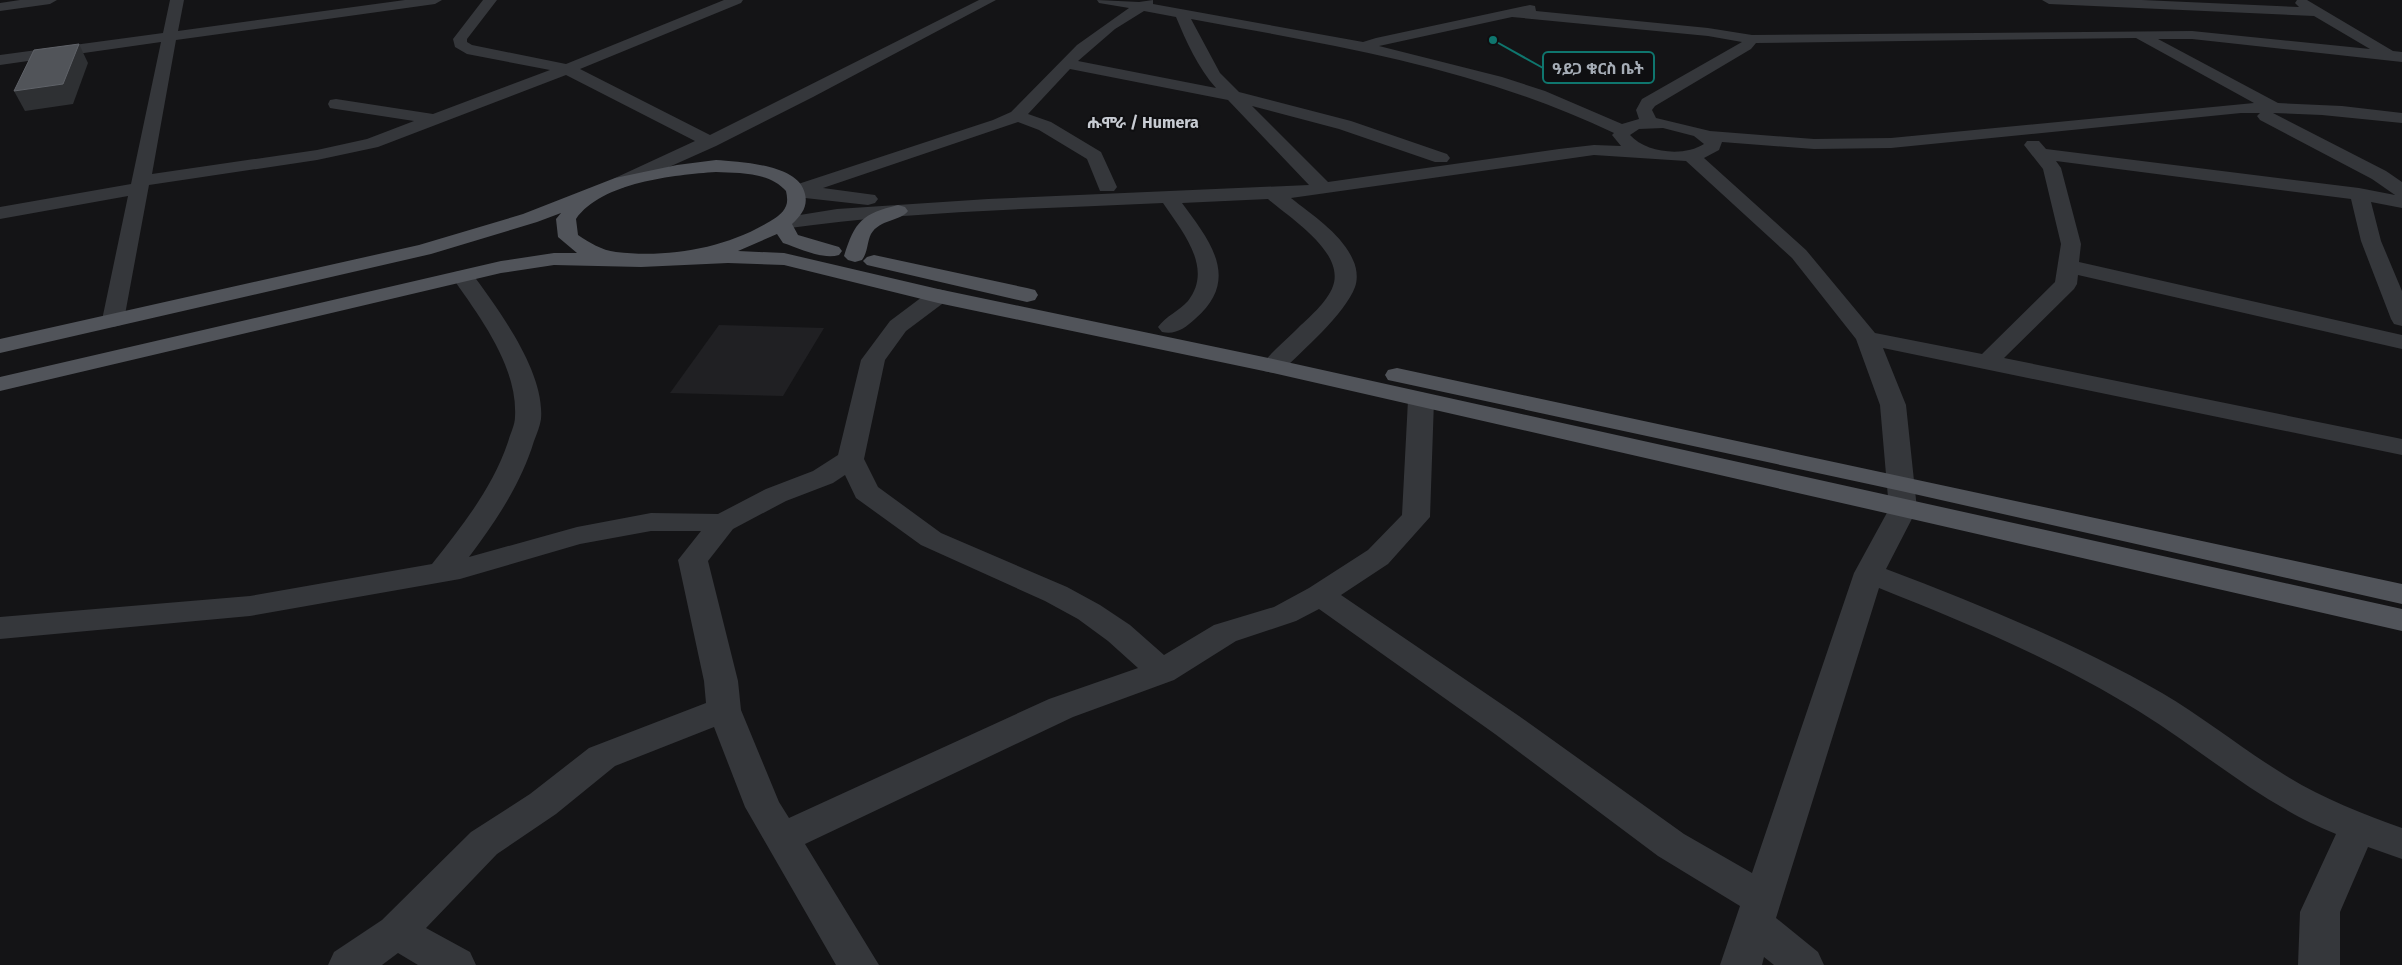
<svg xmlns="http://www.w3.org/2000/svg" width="2402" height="965" viewBox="0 0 2402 965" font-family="'Fira Sans','Noto Sans Ethiopic',sans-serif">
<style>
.built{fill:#202023}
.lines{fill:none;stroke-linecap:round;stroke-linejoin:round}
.minor{fill:#35373b;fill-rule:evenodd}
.major{fill:#51545a;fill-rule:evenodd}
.shaded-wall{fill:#2e3033}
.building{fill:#515459;stroke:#5f6268}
.labels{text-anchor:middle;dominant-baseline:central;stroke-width:4;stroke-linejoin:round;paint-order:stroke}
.far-district-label{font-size:16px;font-weight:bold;fill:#c7cbd2;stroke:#0f0f11}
.leader{fill:none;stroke:#0f766e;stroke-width:2}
.callout-dot{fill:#0f766e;stroke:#0f0f11;stroke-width:2}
.callout{fill:#0f0f11;stroke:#0f766e;stroke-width:2}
.callout-label{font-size:16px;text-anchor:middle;font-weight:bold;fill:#a6adb6}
</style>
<rect width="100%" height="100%" fill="#141416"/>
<path class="built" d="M 719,325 L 824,328 L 783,396 L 670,393 Z"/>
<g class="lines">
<path class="minor" d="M 20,0 L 57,0 L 50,4 L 0,11 L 0,3 Z
M 170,0 L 184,0 L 178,31 L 405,0 L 442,0 L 435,4 L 176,40 L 152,174 L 317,150 L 367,139 L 414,121 L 336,109 L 330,108 L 328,104 L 330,100 L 336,99 L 433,114 L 550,70 L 467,54 L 455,47 L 453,39 L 483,0 L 497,0 L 467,39 L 467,42 L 472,45 L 566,64 L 724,0 L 743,0 L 741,3 L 580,69 L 710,135 L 979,0 L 996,0 L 813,97 L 716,146 L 622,188 L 615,186 L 613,182 L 615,178 L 695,141 L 566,75 L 378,147 L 317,160 L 149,185 L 124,320 L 121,325 L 113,327 L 105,325 L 102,320 L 128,196 L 0,219 L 0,207 L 131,184 L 161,42 L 0,65 L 0,55 L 163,33 Z
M 1097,0 L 1139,2 L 1153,0 L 1153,4 L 1363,42 L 1376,38 L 1530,5 L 1535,6 L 1536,11 L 1708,28 L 1752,35 L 2192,31 L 2370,49 L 2314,16 L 2049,4 L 2042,0 L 2142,0 L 2299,7 L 2295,3 L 2297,0 L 2307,0 L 2393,51 L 2402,52 L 2402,62 L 2192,39 L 2158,39 L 2278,103 L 2342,106 L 2402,113 L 2402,123 L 2322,115 L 2273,113 L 2386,171 L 2402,182 L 2402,208 L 2371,202 L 2381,241 L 2402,291 L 2402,326 L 2394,324 L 2391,319 L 2361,241 L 2351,199 L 2056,161 L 2061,168 L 2081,244 L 2079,262 L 2402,335 L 2402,349 L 2078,275 L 2077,284 L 2074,289 L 2004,358 L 2402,439 L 2402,455 L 1883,348 L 1906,405 L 1917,509 L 1886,569 C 1981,605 2074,643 2162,693 C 2206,719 2245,751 2288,777 C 2324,799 2363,814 2402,828 L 2402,859 L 2368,847 L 2340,912 L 2340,965 L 2298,965 L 2300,912 L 2336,834 C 2263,805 2206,753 2140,712 C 2058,661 1969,624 1879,588 L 1776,918 L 1818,952 L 1824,965 L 1774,965 L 1764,957 L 1762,965 L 1720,965 L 1740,906 L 1658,856 L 1495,734 L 1319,609 L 1296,621 L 1236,641 L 1174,680 L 1073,717 L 805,844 L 879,965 L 836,965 L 745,807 L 714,727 L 615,766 L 556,814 L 497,854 L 426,928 L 470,952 L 476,965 L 418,965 L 398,953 L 382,965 L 328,965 L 334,952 L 382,920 L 471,832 L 530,794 L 589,748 L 706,703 L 704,681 L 678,560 L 701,531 L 651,531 L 580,544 L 460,579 L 250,616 L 0,639 L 0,617 L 250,596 L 432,564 C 462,526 492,489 508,442 C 510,434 515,425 515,417 C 518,366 479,316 452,277 L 455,272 L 463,271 L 471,272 C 498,309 545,371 541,419 C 540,426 537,433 534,441 C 521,484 496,521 469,557 L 577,527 L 651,513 L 718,514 L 766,489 L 813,471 L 838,455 L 861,360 L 890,321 L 930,291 L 938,289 L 946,291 L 949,296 L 946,301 L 906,331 L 885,360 L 864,459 L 878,487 L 941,533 L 1067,587 L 1100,605 L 1130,625 L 1164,655 L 1214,625 L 1274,607 L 1309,588 L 1368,550 L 1402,515 L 1408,400 L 1412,395 L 1421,392 L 1430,395 L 1434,400 L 1430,517 L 1388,564 L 1341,595 L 1519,716 L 1684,834 L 1752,873 L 1854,573 L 1889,509 L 1880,405 L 1856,339 L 1792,258 L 1686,161 L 1594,155 L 1291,198 C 1312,215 1342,234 1353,260 C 1357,268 1358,279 1355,287 C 1345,314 1302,351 1282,371 L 1273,373 L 1264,371 L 1261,366 C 1270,353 1284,342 1296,330 C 1308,318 1327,303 1333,286 C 1345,252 1290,218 1268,199 L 1182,203 C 1209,240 1242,279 1195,319 C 1185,328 1176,335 1162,332 L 1158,327 C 1166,316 1179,311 1188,301 C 1214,268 1182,231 1163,203 C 1036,209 908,211 782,229 L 775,227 L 772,223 L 775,219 L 837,209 L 988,199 L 1309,185 L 1228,100 L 1070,69 L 1028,114 L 1051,122 L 1101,152 L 1117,187 L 1114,191 L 1100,191 L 1087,159 L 1039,130 L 1018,122 L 823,188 L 875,195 L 878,199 L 875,203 L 868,205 L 796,197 L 789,195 L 786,191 L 789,187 L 993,120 L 1011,112 L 1077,45 L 1129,8 L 1099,3 ZM 1144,11 L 1176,17 C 1186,41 1198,68 1216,88 L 1078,61 L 1115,29 ZM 1512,17 L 1708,36 L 1742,42 L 1642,99 L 1636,110 L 1639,119 L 1622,124 L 1545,91 L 1502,77 L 1379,46 ZM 1191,19 C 1337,46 1478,68 1614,133 L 1612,135 L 1621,146 L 1594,145 L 1559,149 L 1328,182 L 1252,106 L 1339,129 L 1435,162 L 1447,162 L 1450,158 L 1447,154 L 1351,121 L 1239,92 L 1220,73 ZM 2136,38 L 2254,103 L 1891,138 L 1814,139 L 1710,131 L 1656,118 L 1652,110 L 1655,106 L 1751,49 L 1756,43 ZM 2241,113 L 2260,113 L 2257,116 L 2260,120 L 2372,179 L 2395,195 L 2359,188 L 2046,149 L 2039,141 L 2027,141 L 2024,145 L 2043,169 L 2061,244 L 2055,282 L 1982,354 L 1875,333 L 1806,250 L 1704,158 L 1719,150 L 1722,142 L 1814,149 L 1891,148 ZM 1663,128 L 1694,136 L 1704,144 C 1684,157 1646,153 1630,135 L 1639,129 ZM 845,475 L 856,498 L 921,545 L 1045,601 L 1078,619 L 1108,641 L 1138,668 L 1049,699 L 789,818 L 779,802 L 741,710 L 738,681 L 708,561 L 733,529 L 786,501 L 833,483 Z"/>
<path class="major" d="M 716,160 C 740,162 799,164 805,194 C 808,206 802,215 792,224 L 798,235 L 839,247 L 842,251 L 839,255 C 822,260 799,248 783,243 L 777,234 L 738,251 L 784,253 L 938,289 L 1273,359 L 2402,609 L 2402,631 L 1273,373 L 938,303 L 784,265 L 728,263 L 641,267 L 554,265 L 501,273 L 0,391 L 0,377 L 501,261 L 554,253 L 577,253 L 558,237 L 556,219 L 561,213 L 537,222 L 431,254 L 0,353 L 0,339 L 419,245 L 523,214 L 615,178 L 677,165 ZM 716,172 C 739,173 770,172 786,191 C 787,196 788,201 786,206 C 783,214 774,219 767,223 C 723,249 666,258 616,252 C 601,250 590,243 578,235 L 576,219 C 602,182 674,175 716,172 Z
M 898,205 L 905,207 L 908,211 C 901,221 880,219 871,234 C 867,242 868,252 862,260 L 855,262 L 848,260 L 844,256 C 855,221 862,214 898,205 Z
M 874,255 L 1027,288 L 1035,290 L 1038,295 L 1035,300 L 1027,302 L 867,265 L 863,261 L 867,257 Z
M 1397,368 L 2402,584 L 2402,604 L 1901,491 L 1388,380 L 1385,375 L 1388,370 Z"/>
</g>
<path class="shaded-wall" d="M 79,44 L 88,63 L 73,104 L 25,111 L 14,91 Z"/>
<path class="building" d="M 79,44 L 63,84 L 14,91 L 34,50 Z"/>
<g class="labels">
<g class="far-district-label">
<text x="1143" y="122">ሑሞራ / Humera</text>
</g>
</g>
<path class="leader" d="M1493 40L1543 68"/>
<circle class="callout-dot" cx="1493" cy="40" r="5"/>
<rect class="callout" x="1543" y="52" width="111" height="31" rx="5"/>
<g class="callout-label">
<text x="1598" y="74">ዓይጋ ቁርስ ቤት</text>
</g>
</svg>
